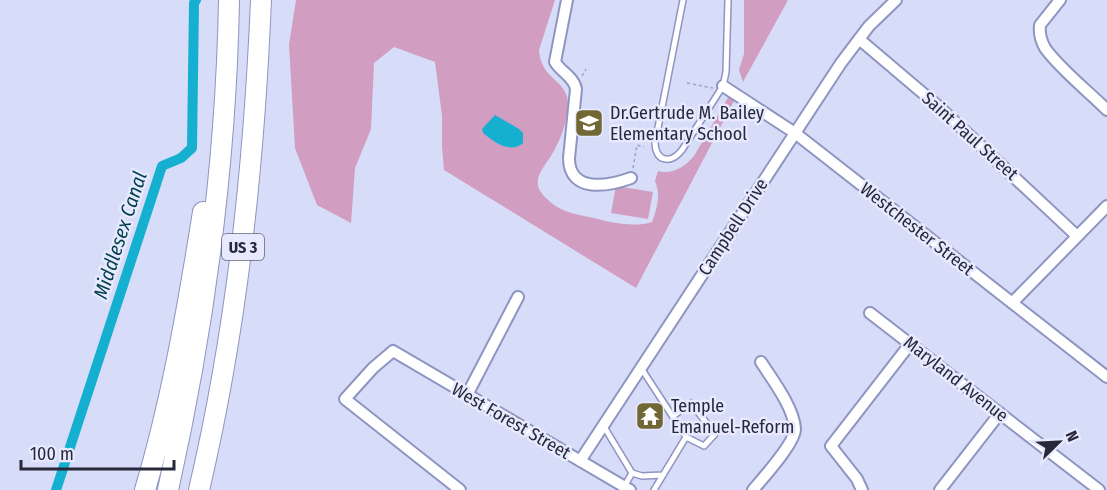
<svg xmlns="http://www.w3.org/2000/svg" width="1107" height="490" viewBox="0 0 1107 490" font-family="'Fira Sans Condensed',sans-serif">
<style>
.green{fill:#d19dc1}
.water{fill:#15afd0}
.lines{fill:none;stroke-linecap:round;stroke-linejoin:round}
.canal{stroke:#15afd0;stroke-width:10}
.lane-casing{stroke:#8e95c1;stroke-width:8}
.street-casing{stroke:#8e95c1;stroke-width:14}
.highway-casing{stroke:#8e95c1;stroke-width:22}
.path{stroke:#9da2bb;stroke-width:1.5;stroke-dasharray:3 3;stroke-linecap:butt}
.lane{stroke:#fff;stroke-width:5}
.street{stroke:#fff;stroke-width:10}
.highway{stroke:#fff;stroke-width:20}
.labels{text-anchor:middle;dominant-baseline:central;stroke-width:5;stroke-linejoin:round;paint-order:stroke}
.shield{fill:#e7eafe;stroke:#616376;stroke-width:1.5}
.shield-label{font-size:16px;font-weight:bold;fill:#27293b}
.poi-label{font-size:18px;fill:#27293b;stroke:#e7eafe;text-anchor:start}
.street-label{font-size:18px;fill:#27293b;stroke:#e7eafe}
.water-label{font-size:20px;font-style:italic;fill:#003e4c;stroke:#e7eafe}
</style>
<rect width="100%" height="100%" fill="#d7dcf9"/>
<path class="green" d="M 296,0 L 555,0 L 539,50 C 541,81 568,79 568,104 C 568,121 560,141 551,156 C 541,171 529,183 547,199 C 557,209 569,213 584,216 C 604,220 631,229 652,222 C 657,209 661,195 655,181 L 658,171 C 672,175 685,167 694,156 L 729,96 L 735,99 L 636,288 L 444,170 L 442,147 L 442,116 L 435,62 L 394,47 L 374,63 L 371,129 L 355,168 L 351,223 L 317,205 L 295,148 L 289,45 Z
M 744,0 L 788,0 L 743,82 L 739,70 L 744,54 Z
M 616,186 L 653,192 L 648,219 L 611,213 Z"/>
<path class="water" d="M 495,115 L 519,129 L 523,133 L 523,143 C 510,154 494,142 483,133 L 482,129 Z"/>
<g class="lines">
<path class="canal" d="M 56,490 L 162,166 L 181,158 L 192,148 L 194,3 L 196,0"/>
<g class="lane-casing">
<path id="lane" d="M 683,0 L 655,143 C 656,162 671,164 682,150 L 723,86 L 726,72 L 728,0
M 641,368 L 686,437 L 654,490
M 673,416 L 691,403 L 715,434 L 704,446 L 686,437
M 603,425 L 632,473 L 624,487
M 632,473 L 642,476 L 662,475"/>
</g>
<g class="street-casing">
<path id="street" d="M 567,0 L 555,62 C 561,72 574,77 576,89 L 569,158 C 569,194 609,186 631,178
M 1060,0 L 1040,25 C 1039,33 1041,41 1045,48 C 1059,68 1089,92 1107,110
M 859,39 L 938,106 L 1077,236
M 723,86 L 795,133 L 1107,377
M 1012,303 L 1107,206
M 870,313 L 1099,490
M 467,395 L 518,297
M 580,461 L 841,63 L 869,26 L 896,0
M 460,490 L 345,399 L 373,368 L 393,351 L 630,490
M 753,490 C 763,478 795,443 795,429 C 794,408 772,379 761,362
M 862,490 L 857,479 L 831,446 L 910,344
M 940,490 L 1000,413"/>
</g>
<g class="highway-casing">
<path id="highway" d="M 145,490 C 172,399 188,306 203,212
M 168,490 C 204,329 226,166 229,0
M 199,490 C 237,328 254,166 261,0"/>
</g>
<path class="path" d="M 582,76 L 586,69
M 687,83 L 713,88
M 633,168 L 637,145 L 644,147"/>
<use href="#lane" class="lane"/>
<use href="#street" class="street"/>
<use href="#highway" class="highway"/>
</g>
<defs>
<g id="school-square" transform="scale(1.5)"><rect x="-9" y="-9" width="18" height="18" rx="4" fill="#716734" stroke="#e7eafe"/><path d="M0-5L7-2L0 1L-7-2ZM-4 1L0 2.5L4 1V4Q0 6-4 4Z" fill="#fff"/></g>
<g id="temple-square" transform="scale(1.5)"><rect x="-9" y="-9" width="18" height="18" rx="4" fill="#716734" stroke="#e7eafe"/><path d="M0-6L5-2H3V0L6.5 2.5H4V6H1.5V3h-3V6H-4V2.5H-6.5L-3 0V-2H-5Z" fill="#fff"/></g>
</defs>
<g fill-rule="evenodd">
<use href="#school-square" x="589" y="123"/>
<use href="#temple-square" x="650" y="416"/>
</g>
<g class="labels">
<rect class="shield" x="222" y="234" width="42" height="26" rx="4.5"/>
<g class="shield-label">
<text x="243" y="247">US 3</text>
</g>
<g class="poi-label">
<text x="610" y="113">Dr.Gertrude M. Bailey<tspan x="610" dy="21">Elementary School</tspan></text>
<text x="671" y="406">Temple<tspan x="671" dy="21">Emanuel-Reform</tspan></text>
</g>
<g class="street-label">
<text transform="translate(970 136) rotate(42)">Saint Paul Street</text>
<text transform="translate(733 227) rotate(-57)">Campbell Drive</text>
<text transform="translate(917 229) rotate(38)">Westchester Street</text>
<text transform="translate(956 379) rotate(38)">Maryland Avenue</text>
<text transform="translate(511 421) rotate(30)">West Forest Street</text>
</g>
<g class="water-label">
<text transform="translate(120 235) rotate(-72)">Middlesex Canal</text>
</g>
</g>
<g transform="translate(1059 442) rotate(66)" stroke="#e7eafe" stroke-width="4.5" paint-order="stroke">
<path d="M0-4.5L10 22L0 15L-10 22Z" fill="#27293b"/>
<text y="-9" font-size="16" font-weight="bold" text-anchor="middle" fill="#27293b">N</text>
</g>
<path d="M21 460v9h153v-9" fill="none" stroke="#27293b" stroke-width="3"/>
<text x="30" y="460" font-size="18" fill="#27293b" stroke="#e7eafe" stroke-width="4.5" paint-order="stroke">100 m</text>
</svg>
